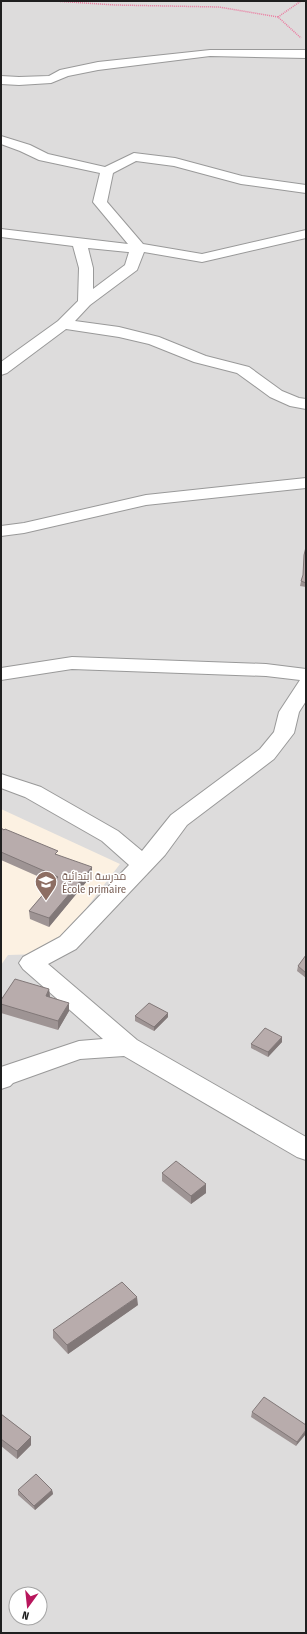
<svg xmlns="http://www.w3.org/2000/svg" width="307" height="1634" viewBox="0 0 307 1634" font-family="'Fira Sans Condensed',Cairo,sans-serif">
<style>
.residential{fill:#dddcdc;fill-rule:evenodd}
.education{fill:#fcf1e2}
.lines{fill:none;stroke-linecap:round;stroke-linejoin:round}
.street-casing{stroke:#999;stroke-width:2}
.path{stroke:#eb7ba0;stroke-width:1.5;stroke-dasharray:1 1;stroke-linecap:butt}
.street{fill:#fff;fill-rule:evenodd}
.wall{fill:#9e9494}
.shaded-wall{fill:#817878}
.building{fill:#b8acac;stroke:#817878}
.labels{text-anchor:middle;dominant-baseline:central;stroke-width:3;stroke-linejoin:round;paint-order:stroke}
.education-label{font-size:11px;fill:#785e54;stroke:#fff;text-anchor:start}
</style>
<rect width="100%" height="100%" fill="#efe8e6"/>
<path class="residential" d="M 1,1 L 306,1 L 306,1633 L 1,1633 ZM 16,1594 L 40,1594 L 40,1618 L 16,1618 Z"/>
<path class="education" d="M 1,809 L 120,864 L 62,940 L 42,954 L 8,955 L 1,965 Z"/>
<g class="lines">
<g class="street-casing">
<path id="street" d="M 210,50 L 306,50 L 306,58 L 210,56 L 98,70 L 68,76 L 51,83 L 19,85 L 1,84 L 1,76 L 19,77 L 49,76 L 60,70 L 98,62 Z
M 1,136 L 30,145 L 48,154 L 105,167 L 134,153 L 175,158 L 242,176 L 306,185 L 306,193 L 241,184 L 174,166 L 136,161 L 113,173 L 107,202 L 143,244 L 202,254 L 306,230 L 306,238 L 202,262 L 144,252 L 137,270 L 90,305 L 75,321 L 119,327 L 159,337 L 206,356 L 249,367 L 282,391 L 299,398 L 306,399 L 306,409 L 290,406 L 270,397 L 237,373 L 194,362 L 149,344 L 119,337 L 66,329 L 7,373 L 1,375 L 1,362 L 58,321 L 78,301 L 79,268 L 73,246 L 1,237 L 1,229 L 128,244 L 93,202 L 100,173 L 39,160 L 20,151 L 1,144 ZM 88,248 L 128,252 L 129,252 L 125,265 L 93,289 L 93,268 Z
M 306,478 L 306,488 L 146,505 L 24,533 L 1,536 L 1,526 L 24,523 L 146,495 Z
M 72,657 L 266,664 L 306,669 L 306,701 L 299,712 L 294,733 L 274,759 L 187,825 L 165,855 L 76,949 L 48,964 L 137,1040 L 306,1137 L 306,1160 L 297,1157 L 124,1056 L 80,1059 L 13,1083 L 10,1086 L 1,1089 L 1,1067 L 79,1041 L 103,1039 L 23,969 L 19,963 L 23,957 L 60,937 L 129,865 L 102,841 L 25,797 L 1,788 L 1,774 L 41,787 L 118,831 L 142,851 L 171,815 L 260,749 L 274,732 L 279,712 L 300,680 L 266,676 L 72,669 L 1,680 L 1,668 Z"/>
</g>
<path class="path" d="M 54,1 L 115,5 L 219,7 L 278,17 L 301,38
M 278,17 L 301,1"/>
<use href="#street" class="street"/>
</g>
<path class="wall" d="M 306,547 L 306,587 L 300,586 L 301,581 L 303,576 Z
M 1,828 L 58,855 L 92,875 L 49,927 L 30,919 L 29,911 L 53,883 L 1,860 Z
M 306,955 L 306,978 L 297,971 L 298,966 Z
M 49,989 L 50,997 L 69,1011 L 58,1030 L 1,1013 L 1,1000 Z
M 168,1013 L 168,1017 L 154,1031 L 135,1021 L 135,1016 Z
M 282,1042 L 268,1057 L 251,1048 L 251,1044 Z
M 162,1173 L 206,1184 L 206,1193 L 191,1204 L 162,1181 Z
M 138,1305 L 68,1354 L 53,1338 L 53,1330 Z
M 252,1412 L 306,1425 L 296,1446 L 251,1417 Z
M 1,1414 L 31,1437 L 31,1445 L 17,1459 L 1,1446 Z
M 18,1490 L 52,1490 L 53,1494 L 35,1510 L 18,1495 Z"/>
<path class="shaded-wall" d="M 92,867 L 92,875 L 49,927 L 49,918 Z
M 49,989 L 50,998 L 46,996 Z
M 69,1003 L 69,1011 L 58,1030 L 58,1021 Z
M 168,1013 L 168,1017 L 154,1031 L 154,1027 Z
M 282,1037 L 282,1042 L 268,1057 L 268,1052 Z
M 206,1184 L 206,1193 L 191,1204 L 191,1196 Z
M 137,1297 L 138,1305 L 68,1354 L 67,1345 Z
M 306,1430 L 306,1434 L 296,1446 L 297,1442 Z
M 31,1437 L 31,1445 L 17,1459 L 17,1451 Z
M 52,1490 L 53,1494 L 35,1510 L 34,1506 Z"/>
<path class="building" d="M 306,547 L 306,583 L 301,581 L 303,575 L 304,555 Z
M 1,828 L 4,830 L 5,829 L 58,851 L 55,854 L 92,867 L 49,918 L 29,911 L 58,877 L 1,852 Z
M 306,955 L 306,973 L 298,966 Z
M 15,979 L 49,989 L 46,996 L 69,1003 L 58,1021 L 1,1004 L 1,1000 Z
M 149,1003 L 168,1013 L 154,1027 L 135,1016 Z
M 265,1028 L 282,1037 L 268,1052 L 251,1044 Z
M 176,1161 L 206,1184 L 191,1196 L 162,1173 Z
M 122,1282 L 137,1297 L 67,1345 L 53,1330 Z
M 264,1397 L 306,1425 L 306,1430 L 297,1442 L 252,1412 Z
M 1,1414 L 31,1437 L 17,1451 L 1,1439 Z
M 36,1474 L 52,1490 L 34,1506 L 18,1490 Z"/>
<defs>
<g id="school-pin" transform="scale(1.15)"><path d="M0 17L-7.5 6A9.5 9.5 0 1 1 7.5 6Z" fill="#8d6e63" stroke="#fff"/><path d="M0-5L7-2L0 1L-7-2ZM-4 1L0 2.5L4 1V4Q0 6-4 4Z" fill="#fff"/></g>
</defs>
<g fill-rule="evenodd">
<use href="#school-pin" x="46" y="882"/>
</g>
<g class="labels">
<g class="education-label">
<text x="62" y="876">مدرسة ابتدائية<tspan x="62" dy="13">École primaire</tspan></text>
</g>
</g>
<rect width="307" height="1634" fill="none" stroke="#1f1f1f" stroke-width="4"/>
<g transform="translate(28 1606) rotate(195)"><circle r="19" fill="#ffffff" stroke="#a5a5a5"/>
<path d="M0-3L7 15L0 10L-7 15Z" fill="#b8165c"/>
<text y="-6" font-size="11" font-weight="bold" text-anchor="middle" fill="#1f1f1f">N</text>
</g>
</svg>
